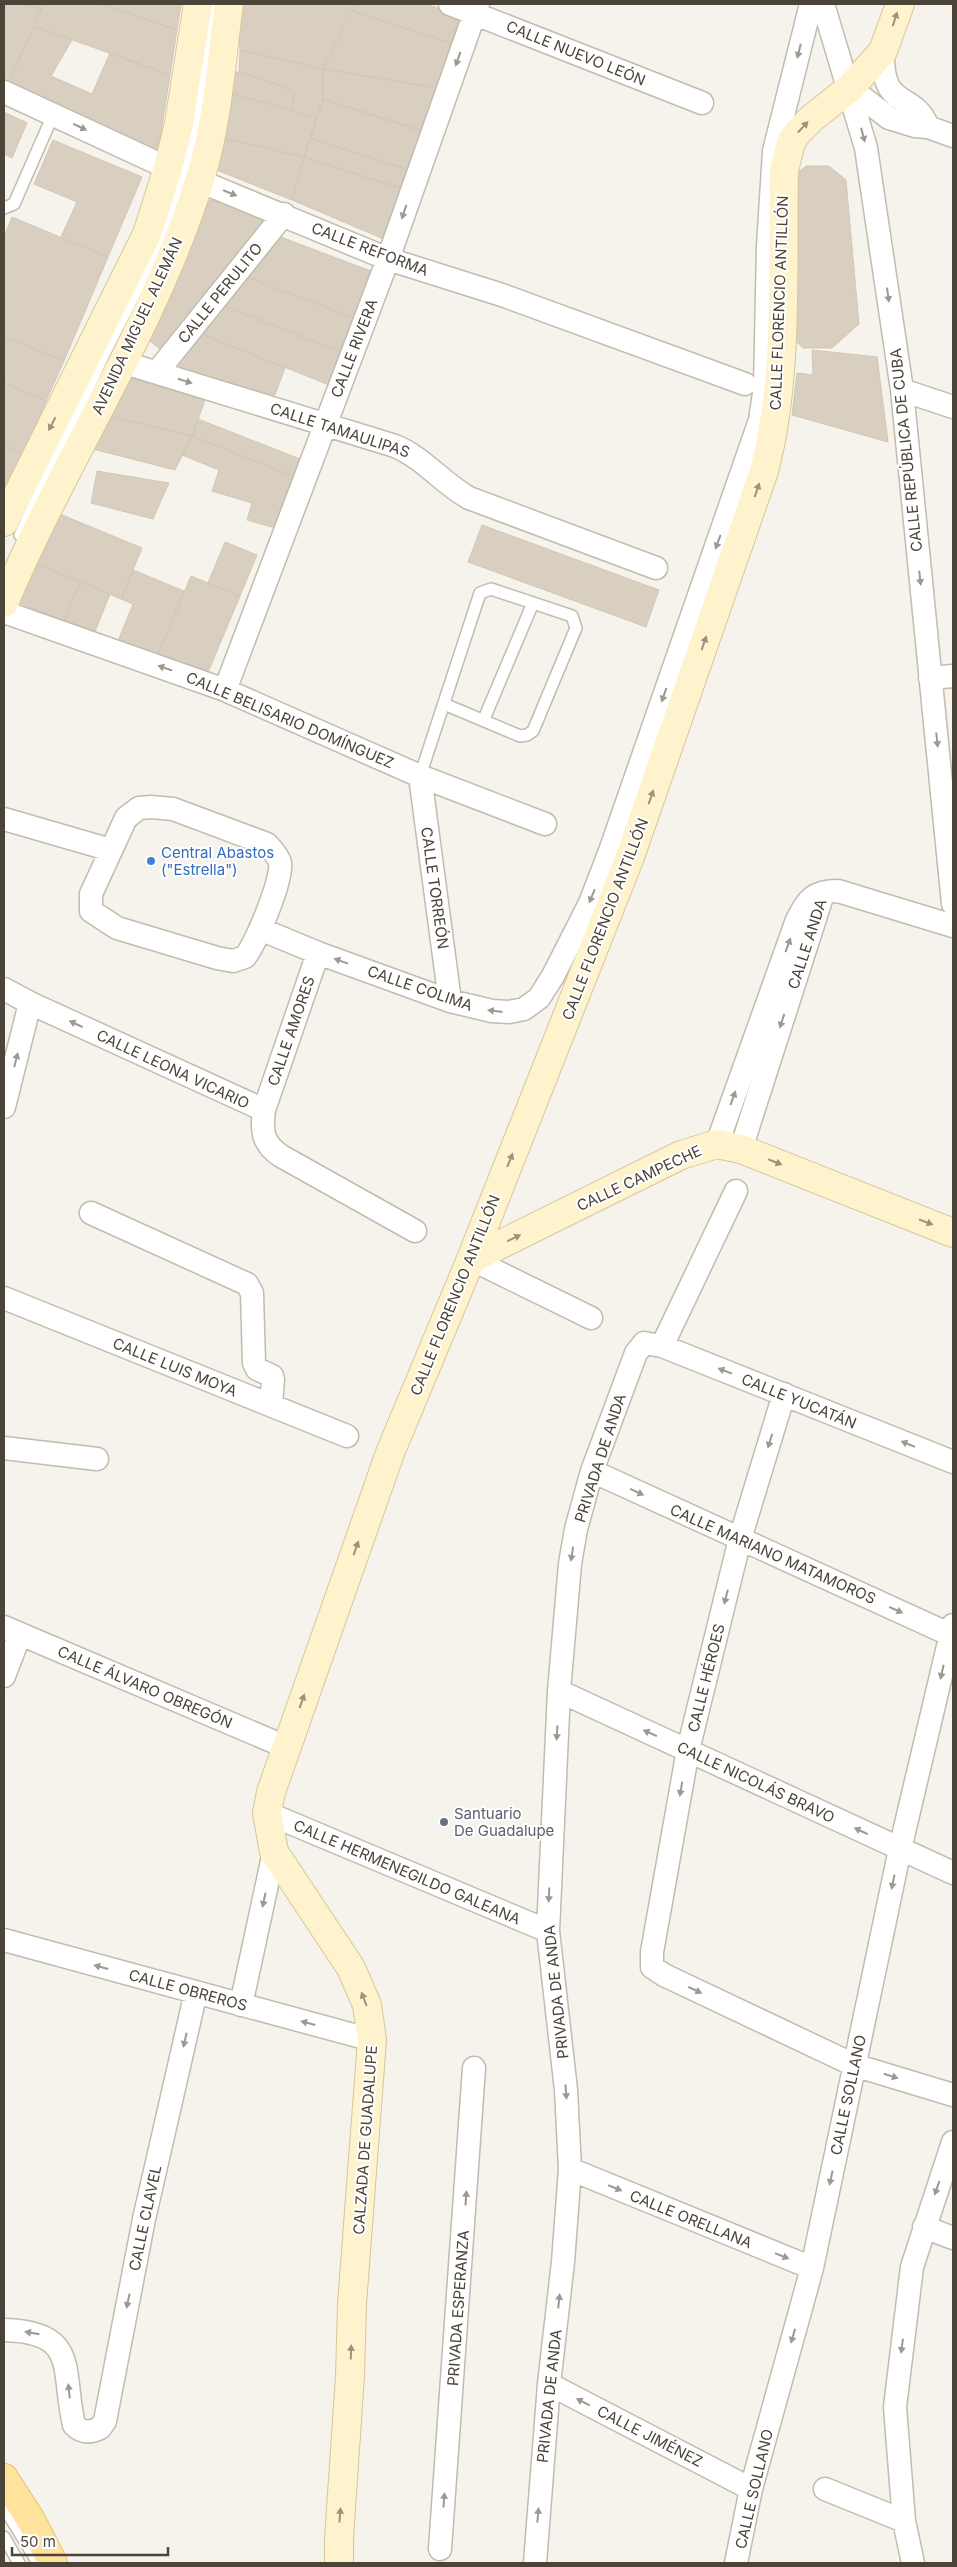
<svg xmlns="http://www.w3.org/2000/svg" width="957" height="2567" viewBox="0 0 957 2567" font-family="Inter,sans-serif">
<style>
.building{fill:#d8cfc1;stroke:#d3c7b4}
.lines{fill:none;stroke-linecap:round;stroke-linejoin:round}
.lane-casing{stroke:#c2bbae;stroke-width:14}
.street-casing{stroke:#c2bbae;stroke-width:25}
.secondary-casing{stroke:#d6c79b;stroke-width:30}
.primary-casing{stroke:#e6c16a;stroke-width:30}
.lane{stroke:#fff;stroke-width:11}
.street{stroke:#fff;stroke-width:22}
.secondary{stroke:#fff3cd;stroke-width:28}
.primary{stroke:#ffe39c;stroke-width:28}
.oneway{fill:#9c937c}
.oneway2{fill:#9c9892}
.shop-dot{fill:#3f7fe0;stroke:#fff;stroke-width:2}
.worship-dot{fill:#6b7280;stroke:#fff;stroke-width:2}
.labels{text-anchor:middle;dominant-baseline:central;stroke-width:4;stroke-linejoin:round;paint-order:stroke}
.street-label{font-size:15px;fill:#4b4439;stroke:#fff}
.shop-label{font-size:15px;fill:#366cbe;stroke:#fff;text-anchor:start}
.worship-label{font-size:15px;fill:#5b616d;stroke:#fff;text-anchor:start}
</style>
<rect width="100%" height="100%" fill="#f6f3ec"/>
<path class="building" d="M 4,4 L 26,4 L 41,10 L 8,84 L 4,82 Z
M 26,4 L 44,4 L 41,10 Z
M 44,4 L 102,4 L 177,30 L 170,75 L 34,26 Z
M 102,4 L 181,4 L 177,30 Z
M 238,4 L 354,4 L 323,69 L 240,50 Z
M 354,4 L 425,4 L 460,15 L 451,43 L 352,11 Z
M 352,11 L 451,43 L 437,88 L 323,69 Z
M 34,26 L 72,40 L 51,76 L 92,94 L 110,53 L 170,75 L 158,151 L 8,84 Z
M 240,50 L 323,69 L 323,99 L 317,118 L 292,110 L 294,91 L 239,72 Z
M 223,69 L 252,75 L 294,91 L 292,110 L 223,91 Z
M 323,69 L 437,88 L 422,131 L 323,99 Z
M 223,91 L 317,118 L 304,157 L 219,137 Z
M 323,99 L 422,131 L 409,170 L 310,138 Z
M 4,112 L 27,123 L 12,158 L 4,154 Z
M 219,137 L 304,157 L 292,200 L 214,169 Z
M 310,138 L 409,170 L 403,189 L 304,157 Z
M 53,140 L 142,177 L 108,257 L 61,237 L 77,202 L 34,184 Z
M 304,157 L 403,189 L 386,240 L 292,200 Z
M 806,166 L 829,166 L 846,180 L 859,324 L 832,348 L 803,348 L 789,334 L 796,174 Z
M 210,200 L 272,216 L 161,350 L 142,334 Z
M 12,217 L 108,257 L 64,361 L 4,336 L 4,237 Z
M 278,236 L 371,271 L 354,318 L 244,276 Z
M 244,276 L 354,318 L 341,352 L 222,305 Z
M 222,305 L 341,352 L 329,385 L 199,333 Z
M 199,333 L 285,368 L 275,395 L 174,369 Z
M 4,336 L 64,361 L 46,401 L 4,383 Z
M 812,350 L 877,357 L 888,442 L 792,415 L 797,373 L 813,375 Z
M 123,376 L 205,400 L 192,436 L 106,415 Z
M 4,383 L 46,401 L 24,454 L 4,445 Z
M 106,415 L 192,436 L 175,470 L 89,448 Z
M 198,419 L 300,459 L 293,476 L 192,436 Z
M 192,436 L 293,476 L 275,528 L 247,520 L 252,503 L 212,491 L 219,470 L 182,455 Z
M 4,445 L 24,454 L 4,502 Z
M 97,471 L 169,483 L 153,519 L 91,503 Z
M 55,512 L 142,548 L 121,599 L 33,562 Z
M 482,525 L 659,590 L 646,627 L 468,562 Z
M 225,542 L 257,555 L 240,596 L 208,583 Z
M 33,562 L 80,582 L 64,621 L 17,602 Z
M 133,570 L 184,591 L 157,657 L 118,641 L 133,604 L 121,599 Z
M 191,576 L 240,596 L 206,677 L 157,657 Z
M 80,582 L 110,594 L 94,634 L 64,621 Z"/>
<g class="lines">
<g class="lane-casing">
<path id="lane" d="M 4,208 L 14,204 L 53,115
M 20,535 L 104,354 L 166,232 L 185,175 L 194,133 L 213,4
M 484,719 L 533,603
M 420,776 L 480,593 L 491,589 L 572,616 L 576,628 L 533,731 L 527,735 L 520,736 L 444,704
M 4,2507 L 38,2563
M 4,2537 L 19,2563"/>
</g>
<g class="street-casing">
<path id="street" d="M 450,4 L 702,103
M 823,4 L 866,148 L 902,390 L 953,904
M 883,51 C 881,112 914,90 928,127
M 850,88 L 889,118 L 915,126 L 928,127 L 953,136
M 4,92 L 168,168 L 388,259 L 502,295 L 745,384
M 122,362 L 395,446 C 424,458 442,483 469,498 L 656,568
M 157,372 L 284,214
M 902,390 L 953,407
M 4,612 L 225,690 L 420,776 L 545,824
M 930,678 L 953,676
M 225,690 L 388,259 L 478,4
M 420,776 L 450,1001
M 151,807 L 173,809 L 267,844 C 272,850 278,855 280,863 C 283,879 256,943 245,957 L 233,961 L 217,958 L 117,928 L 91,911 L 91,894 L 126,818 L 139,808 Z
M 4,819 L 111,850
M 260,929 L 318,953 L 450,1001 L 492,1011 L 509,1012 L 524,1009 L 539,998 L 553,976 L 590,903 L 610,851 L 760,420 L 765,387 L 768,246 L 774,151 L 811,4
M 318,953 L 264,1110 C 261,1132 263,1144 281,1156 L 415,1231
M 4,989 L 30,1003 L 264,1110
M 4,1107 L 30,1003
M 717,1144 L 797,920 C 808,900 812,891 838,891 L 953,926
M 741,1149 L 822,897
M 91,1213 L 247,1284 L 252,1293 L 254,1363 L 257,1369 L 272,1376 L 273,1380 L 271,1405
M 471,1259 L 591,1318
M 4,1298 L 347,1436
M 662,1346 L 736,1191
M 784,1394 L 740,1539 L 688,1750 L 652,1952 L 652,1967 L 664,1975 L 854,2065 L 953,2095
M 4,1448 L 97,1459
M 592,1471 L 953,1636
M 4,1627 L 286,1747
M 4,1676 L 20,1634
M 559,1691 L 953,1873
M 267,1813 L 548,1931
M 4,1940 L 372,2040
M 241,2005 L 274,1852
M 570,2169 L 812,2268
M 924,2227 L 953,2238
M 4,2330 C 80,2332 61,2370 74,2425 C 82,2433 90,2433 100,2428 L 105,2421 L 144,2219 L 196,1992
M 549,2384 L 751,2489
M 825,2489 L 904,2521
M 440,2549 L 474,2068
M 535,2563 L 549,2384 L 563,2262 L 570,2169 L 566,2090 L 548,1931 L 559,1691 L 570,1564 L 576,1529 L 592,1471 L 636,1353 L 644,1343 L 662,1346 L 953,1462
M 736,2563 L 751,2489 L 812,2268 L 900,1849 L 953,1625
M 913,2563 L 904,2521 L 895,2407 L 912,2267 L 953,2142"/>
</g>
<g class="secondary-casing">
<path id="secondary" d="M 4,522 L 147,234 L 168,168 L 179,123 L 198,4
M 4,603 C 64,460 154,328 200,179 C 218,122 221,62 229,4
M 471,1259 L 681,1155 L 717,1144 L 741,1149 L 953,1233
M 339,2563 L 339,2538 L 350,2376 L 352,2304 L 372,2040 L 367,2005 L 351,1968 L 274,1852 L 267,1813 L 271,1792 L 390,1453 L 471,1259 L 630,857 L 764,471 C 789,377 782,268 784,170 L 791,142 L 798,132 L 812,118 L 850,88 L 883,51 L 900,4"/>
</g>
<g class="primary-casing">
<path id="primary" d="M 4,2478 L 31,2520 L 53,2563"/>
</g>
<use href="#lane" class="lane"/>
<use href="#street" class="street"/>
<use href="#secondary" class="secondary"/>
<use href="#primary" class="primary"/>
</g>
<defs><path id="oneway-solid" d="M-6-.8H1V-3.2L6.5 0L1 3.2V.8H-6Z" transform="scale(1.25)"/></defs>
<g class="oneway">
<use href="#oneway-solid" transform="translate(895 19) rotate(-72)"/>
<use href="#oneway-solid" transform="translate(803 127) rotate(-47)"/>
<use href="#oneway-solid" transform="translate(52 424) rotate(117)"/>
<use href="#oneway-solid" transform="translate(757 490) rotate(-71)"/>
<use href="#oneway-solid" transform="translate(704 643) rotate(-71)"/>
<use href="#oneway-solid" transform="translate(651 797) rotate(-71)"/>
<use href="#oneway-solid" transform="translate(510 1160) rotate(-68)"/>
<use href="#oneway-solid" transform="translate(775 1162) rotate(22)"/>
<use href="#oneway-solid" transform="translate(926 1222) rotate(21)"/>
<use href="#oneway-solid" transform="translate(514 1238) rotate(-26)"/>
<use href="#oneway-solid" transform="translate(356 1548) rotate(-71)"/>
<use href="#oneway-solid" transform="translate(302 1701) rotate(-71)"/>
<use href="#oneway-solid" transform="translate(364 1999) rotate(-111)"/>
<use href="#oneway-solid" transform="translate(351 2352) rotate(-88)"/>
<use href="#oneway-solid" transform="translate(340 2515) rotate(-86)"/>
</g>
<g class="oneway2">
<use href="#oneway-solid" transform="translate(799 51) rotate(104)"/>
<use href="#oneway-solid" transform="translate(458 59) rotate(109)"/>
<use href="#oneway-solid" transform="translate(80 127) rotate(25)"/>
<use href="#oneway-solid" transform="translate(863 135) rotate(75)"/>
<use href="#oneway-solid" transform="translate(230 193) rotate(22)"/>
<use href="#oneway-solid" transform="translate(404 212) rotate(109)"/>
<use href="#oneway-solid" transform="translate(888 295) rotate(82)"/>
<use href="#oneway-solid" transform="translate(185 381) rotate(18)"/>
<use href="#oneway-solid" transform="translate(718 542) rotate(110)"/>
<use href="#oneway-solid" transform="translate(920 578) rotate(84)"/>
<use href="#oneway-solid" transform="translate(165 668) rotate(-161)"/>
<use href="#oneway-solid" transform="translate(664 695) rotate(109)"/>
<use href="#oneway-solid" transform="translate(937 740) rotate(84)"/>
<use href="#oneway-solid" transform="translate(592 896) rotate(112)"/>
<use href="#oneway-solid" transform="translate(788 945) rotate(-70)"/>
<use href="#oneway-solid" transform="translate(341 961) rotate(-160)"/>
<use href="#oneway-solid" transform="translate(495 1011) rotate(-173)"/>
<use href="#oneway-solid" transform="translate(782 1021) rotate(108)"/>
<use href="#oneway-solid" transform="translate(76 1024) rotate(-155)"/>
<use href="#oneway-solid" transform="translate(16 1060) rotate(-76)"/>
<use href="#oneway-solid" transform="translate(733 1098) rotate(-70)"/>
<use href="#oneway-solid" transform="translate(725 1371) rotate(-159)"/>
<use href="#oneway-solid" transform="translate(770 1441) rotate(107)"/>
<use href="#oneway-solid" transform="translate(908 1444) rotate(-158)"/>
<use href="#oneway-solid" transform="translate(637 1492) rotate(25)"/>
<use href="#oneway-solid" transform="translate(572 1554) rotate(99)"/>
<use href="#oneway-solid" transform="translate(726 1597) rotate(104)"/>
<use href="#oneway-solid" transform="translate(896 1610) rotate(24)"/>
<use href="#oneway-solid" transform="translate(942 1672) rotate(103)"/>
<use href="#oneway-solid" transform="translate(557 1733) rotate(93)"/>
<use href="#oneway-solid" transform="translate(650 1733) rotate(-156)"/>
<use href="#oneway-solid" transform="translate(681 1789) rotate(100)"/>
<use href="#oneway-solid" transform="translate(861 1831) rotate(-155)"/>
<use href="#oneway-solid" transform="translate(893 1882) rotate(102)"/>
<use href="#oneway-solid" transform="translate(549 1895) rotate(93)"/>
<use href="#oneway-solid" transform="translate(264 1900) rotate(102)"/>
<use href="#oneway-solid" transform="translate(101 1967) rotate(-165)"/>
<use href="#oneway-solid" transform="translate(695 1990) rotate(25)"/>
<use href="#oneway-solid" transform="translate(308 2023) rotate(-165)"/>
<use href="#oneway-solid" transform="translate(185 2040) rotate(103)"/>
<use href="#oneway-solid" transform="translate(891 2076) rotate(17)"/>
<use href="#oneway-solid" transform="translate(566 2092) rotate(86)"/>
<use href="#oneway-solid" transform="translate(831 2178) rotate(102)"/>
<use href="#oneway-solid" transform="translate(615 2188) rotate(22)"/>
<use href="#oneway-solid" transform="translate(937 2188) rotate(109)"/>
<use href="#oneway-solid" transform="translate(466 2198) rotate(-86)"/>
<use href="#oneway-solid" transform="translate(782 2256) rotate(22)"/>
<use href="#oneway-solid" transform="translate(128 2301) rotate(102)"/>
<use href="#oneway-solid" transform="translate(559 2301) rotate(-84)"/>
<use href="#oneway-solid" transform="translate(32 2333) rotate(-170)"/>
<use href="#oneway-solid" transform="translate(793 2336) rotate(106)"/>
<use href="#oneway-solid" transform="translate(902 2346) rotate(97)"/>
<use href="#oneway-solid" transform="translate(69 2391) rotate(-96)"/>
<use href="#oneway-solid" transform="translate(583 2402) rotate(-153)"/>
<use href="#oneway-solid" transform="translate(444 2500) rotate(-86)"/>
<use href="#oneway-solid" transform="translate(538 2515) rotate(-85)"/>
</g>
<circle class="shop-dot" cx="151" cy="861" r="5"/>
<circle class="worship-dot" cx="444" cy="1822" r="5"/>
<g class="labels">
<g class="street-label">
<text transform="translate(576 53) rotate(22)">CALLE NUEVO LEÓN</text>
<text transform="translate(370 249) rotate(21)">CALLE REFORMA</text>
<text transform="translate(220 293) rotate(-51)">CALLE PERULITO</text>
<text transform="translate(779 303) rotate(-88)">CALLE FLORENCIO ANTILLÓN</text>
<text transform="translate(137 326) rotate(-65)">AVENIDA MIGUEL ALEMÁN</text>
<text transform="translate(354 348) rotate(-69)">CALLE RIVERA</text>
<text transform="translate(340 430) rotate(18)">CALLE TAMAULIPAS</text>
<text transform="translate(906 450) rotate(-96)">CALLE REPÚBLICA DE CUBA</text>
<text transform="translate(290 720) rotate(23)">CALLE BELISARIO DOMÍNGUEZ</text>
<text transform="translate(435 888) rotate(82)">CALLE TORREÓN</text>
<text transform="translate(605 919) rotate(-69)">CALLE FLORENCIO ANTILLÓN</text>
<text transform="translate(807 944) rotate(-72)">CALLE ANDA</text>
<text transform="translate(420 988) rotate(19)">CALLE COLIMA</text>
<text transform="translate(291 1031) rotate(-71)">CALLE AMORES</text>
<text transform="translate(173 1069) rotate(25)">CALLE LEONA VICARIO</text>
<text transform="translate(639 1178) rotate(-25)">CALLE CAMPECHE</text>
<text transform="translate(455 1295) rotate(-68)">CALLE FLORENCIO ANTILLÓN</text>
<text transform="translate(175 1367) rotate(22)">CALLE LUIS MOYA</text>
<text transform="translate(799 1401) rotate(22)">CALLE YUCATÁN</text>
<text transform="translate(600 1458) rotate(-72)">PRIVADA DE ANDA</text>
<text transform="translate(773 1554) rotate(24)">CALLE MARIANO MATAMOROS</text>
<text transform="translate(706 1678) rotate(-76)">CALLE HÉROES</text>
<text transform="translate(145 1687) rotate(23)">CALLE ÁLVARO OBREGÓN</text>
<text transform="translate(756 1782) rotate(25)">CALLE NICOLÁS BRAVO</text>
<text transform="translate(407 1872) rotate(23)">CALLE HERMENEGILDO GALEANA</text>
<text transform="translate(188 1990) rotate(15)">CALLE OBREROS</text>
<text transform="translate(556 1992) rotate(-96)">PRIVADA DE ANDA</text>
<text transform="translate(848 2095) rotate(-78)">CALLE SOLLANO</text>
<text transform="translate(365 2140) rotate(-86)">CALZADA DE GUADALUPE</text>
<text transform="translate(145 2218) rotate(-78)">CALLE CLAVEL</text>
<text transform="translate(691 2219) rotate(22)">CALLE ORELLANA</text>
<text transform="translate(458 2308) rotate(-86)">PRIVADA ESPERANZA</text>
<text transform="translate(549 2396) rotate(-84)">PRIVADA DE ANDA</text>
<text transform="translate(650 2436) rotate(27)">CALLE JIMÉNEZ</text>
<text transform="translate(754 2489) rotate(-77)">CALLE SOLLANO</text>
</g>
<g class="shop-label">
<text x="161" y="852">Central Abastos<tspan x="161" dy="17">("Estrella")</tspan></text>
</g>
<g class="worship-label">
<text x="454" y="1813">Santuario<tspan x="454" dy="17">De Guadalupe</tspan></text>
</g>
</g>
<rect width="957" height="2567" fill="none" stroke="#4b4439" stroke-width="10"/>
<path d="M12 2547v8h156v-8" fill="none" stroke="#4b4439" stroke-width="2.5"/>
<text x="20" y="2547" font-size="15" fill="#4b4439" stroke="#ffffff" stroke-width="4" paint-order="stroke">50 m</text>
</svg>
